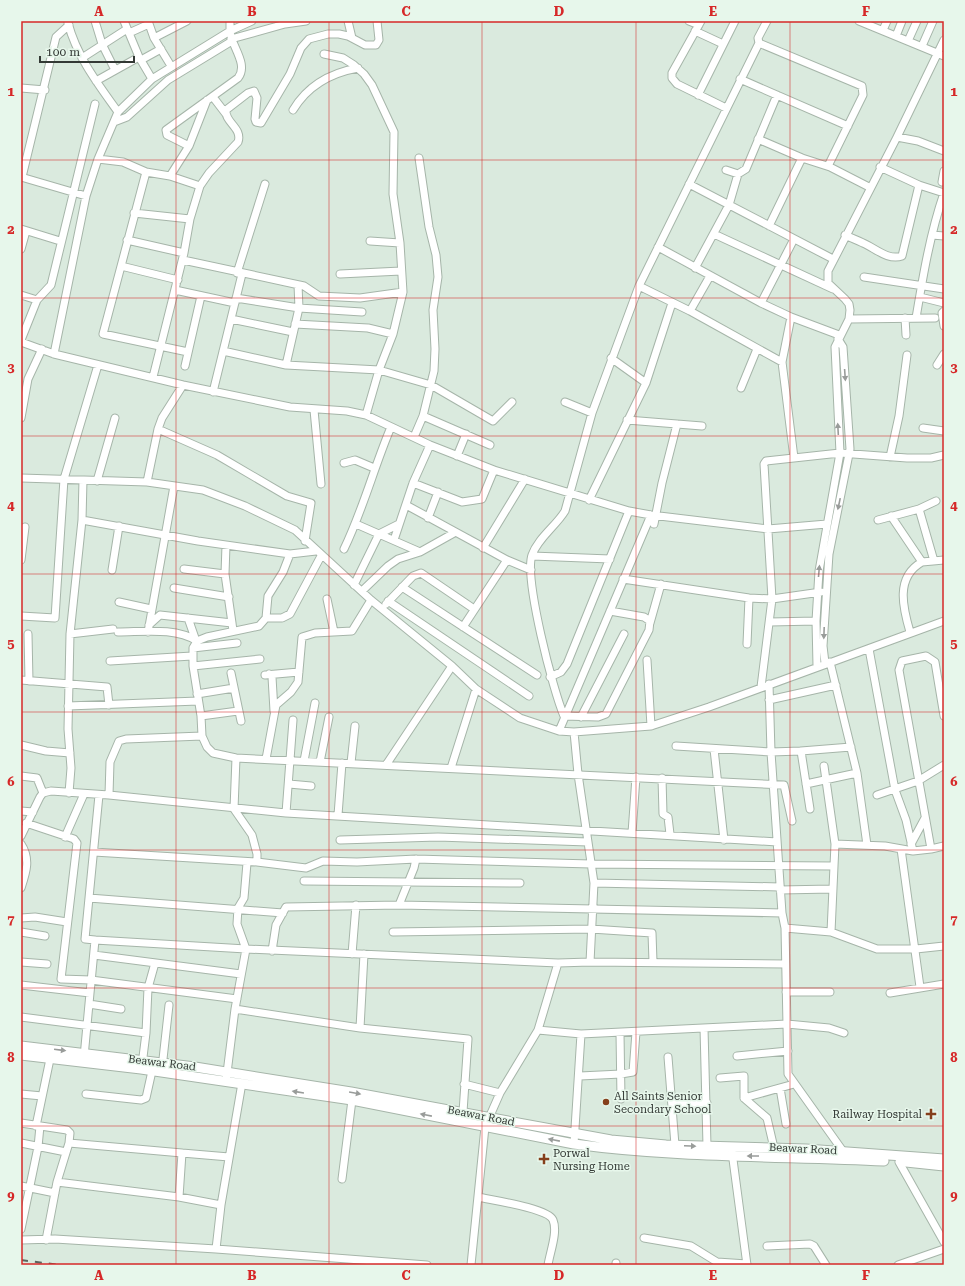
<svg xmlns="http://www.w3.org/2000/svg" width="965" height="1286" viewBox="0 0 965 1286" font-family="'Roboto Serif',serif">
<style>
.lines{fill:none;stroke-linecap:round;stroke-linejoin:round}
.minor-casing{stroke:#a6b5a9;stroke-width:9}
.major-casing{stroke:#a6b5a9;stroke-width:11}
.minor{stroke:#fff;stroke-width:7}
.major{stroke:#fff;stroke-width:9}
.rail{stroke:#5c645e;stroke-width:2;stroke-dasharray:7 7;stroke-linecap:butt}
.oneway{fill:#999c9a}
.grid{fill:none;stroke:#d62828;stroke-width:1;stroke-opacity:0.55}
.poi-dot{fill:#853f1b;stroke:#e7f7eb;stroke-width:1.5}
.labels{text-anchor:middle;dominant-baseline:central;stroke-width:3;stroke-linejoin:round;paint-order:stroke}
.street-label{font-size:11px;fill:#333935;stroke:#e7f7eb}
.poi-label{font-size:11px;fill:#333935;stroke:#e7f7eb;text-anchor:start}
.neatline{fill:none;stroke:#d62828;stroke-width:1.5}
.grid-label{font-size:13px;text-anchor:middle;font-weight:bold;fill:#d62828}
</style>
<rect width="100%" height="100%" fill="#daeade"/>
<g class="lines">
<g class="minor-casing">
<path id="minor" d="M 95,21 L 102,44 L 115,70
M 124,21 L 139,57 L 152,79
M 148,21 L 154,38 L 171,66
M 348,21 L 352,38
M 689,21 L 699,25
M 701,21 L 672,73 L 672,78 L 677,84 L 726,108
M 859,21 L 944,56
M 68,23 C 77,57 98,84 118,112
M 883,30 L 887,21
M 695,31 L 723,44
M 129,33 L 149,24
M 896,36 L 902,21
M 154,38 L 187,21
M 231,39 L 285,24 L 306,21
M 908,41 L 917,21
M 759,43 L 862,86 L 863,95 L 829,164 L 830,167
M 922,46 L 933,21
M 324,54 L 343,58 L 354,65 L 364,74 L 372,85 L 394,132 L 393,194 L 400,243 L 403,292 L 393,334 L 379,370 L 431,385 L 493,421 L 512,402
M 82,58 L 127,29
M 141,60 L 161,49
M 740,79 L 848,126
M 96,81 L 139,57
M 21,88 L 45,90
M 698,95 L 735,21
M 213,97 L 226,114
M 293,110 C 308,85 330,73 358,68
M 114,122 L 127,117 L 168,80 L 232,41
M 897,137 L 944,40
M 758,139 L 802,158 L 830,167 L 869,187
M 189,146 L 167,135 L 166,130 L 238,78 C 249,64 231,46 230,31 L 252,21
M 98,159 L 123,162 L 146,172 L 170,176 L 200,186
M 880,167 L 919,185
M 726,170 L 738,174 L 746,169 L 777,95
M 146,172 L 103,334 L 188,352
M 170,176 L 189,146 L 207,100
M 21,177 L 86,196
M 22,177 L 56,37 L 69,25
M 942,182 L 944,171
M 689,184 L 833,259
M 134,213 L 190,219
M 769,226 L 802,158
M 21,229 L 60,241
M 714,234 L 833,289
M 845,235 C 851,238 857,240 863,243 C 875,248 888,261 902,256 L 919,185 L 944,193
M 932,235 L 944,236
M 127,240 L 184,253
M 370,241 L 400,243
M 658,247 L 761,303 L 791,317 L 839,335
M 21,249 L 26,231
M 183,260 L 304,286 L 319,296 L 360,298 L 403,292
M 121,266 L 178,280
M 695,268 L 729,205 L 738,174
M 237,273 L 265,184
M 340,274 L 401,271
M 864,277 L 944,289
M 639,286 L 690,311 L 782,362
M 175,290 L 235,303
M 21,295 L 37,300
M 920,297 L 944,303
M 236,298 L 299,308 L 362,312
M 761,303 L 794,239
M 690,311 L 710,276
M 944,311 L 942,313 L 944,326
M 791,317 L 782,362 L 794,458
M 905,318 L 906,335
M 916,318 C 923,276 930,234 944,193
M 231,319 L 293,332
M 849,319 L 935,318
M 295,324 L 368,328 L 393,334
M 21,340 L 37,300 L 51,285 L 95,104
M 21,342 L 54,354 L 183,385 L 290,407 L 347,411 L 366,415 L 430,445 L 494,470 L 629,511 L 651,515 L 768,529 L 827,524
M 223,351 L 286,365 L 379,370 L 366,415
M 54,354 L 86,196 L 98,159 L 118,112 L 152,79 L 230,31 L 230,21
M 611,358 L 646,383
M 286,365 L 299,308 L 298,285
M 937,365 L 944,354
M 185,366 L 201,296
M 153,377 L 184,253 L 190,219 L 200,186 L 209,173 L 238,142 C 243,128 224,122 226,110 L 248,93 L 254,91 L 257,98 L 255,119 L 256,122 L 261,123 L 290,74 L 301,48 L 309,39 L 328,34 L 339,34 L 348,36 L 365,45 L 376,45 L 379,40 L 377,21
M 741,388 L 757,349
M 213,392 L 242,274
M 565,402 L 592,413
M 314,410 L 321,484
M 423,416 L 490,445
M 21,418 L 28,379 L 42,349
M 627,420 L 702,426
M 923,428 L 944,431
M 158,429 L 217,455 L 287,496 L 311,503 L 305,541
M 414,437 L 423,416 L 434,371 L 435,349 L 433,310 L 438,277 L 436,255 L 429,227 L 419,158
M 457,456 L 466,434
M 890,457 L 899,416 L 907,355
M 344,463 L 355,460 L 374,468
M 21,478 L 147,482 L 203,490 L 245,506 L 295,530 L 371,600 L 452,666 L 476,689 L 520,718 L 559,731 L 574,732 L 651,726 L 709,707 L 944,621
M 97,481 L 115,418
M 147,482 L 158,429 L 162,418 L 183,385
M 413,483 L 462,502 L 482,499 L 494,470
M 589,500 L 646,383 L 672,303
M 406,505 L 507,560 L 531,570
M 919,509 L 934,561
M 891,516 L 922,562 C 895,577 903,608 910,632
M 428,518 L 438,492
M 82,520 L 198,541 L 290,554 L 316,551
M 878,520 L 919,509 L 936,501
M 356,524 L 420,552 L 454,533
M 654,524 L 662,483 L 677,424
M 394,540 L 413,483 L 430,445
M 226,545 L 225,574 L 232,623
M 483,548 L 525,479
M 344,549 C 363,510 374,467 391,427
M 290,554 L 283,572 L 268,596 L 266,618 L 259,626 L 207,637 L 197,641 L 193,648 L 193,666 L 201,716 L 202,736 L 207,747 L 213,753 L 236,758 L 784,785 L 792,821
M 532,556 L 610,559
M 21,560 L 25,527
M 922,562 L 944,560
M 184,569 L 225,574
M 112,570 L 119,526
M 623,579 L 749,598 L 772,599 L 821,592
M 354,585 L 379,534 L 399,524
M 402,587 L 537,675
M 174,588 L 229,597
M 362,591 L 388,566 L 398,559 L 420,552
M 327,599 L 334,632
M 388,601 L 529,696
M 119,602 L 151,609
M 386,604 L 413,576 L 421,573 L 474,609
M 610,611 L 644,617 L 650,621 L 649,630 L 606,714 L 598,717 L 564,716 C 553,691 524,578 532,555 C 538,538 556,526 565,511 L 592,413 L 639,286 L 759,43 L 758,38 L 767,21
M 21,616 L 55,618 L 64,479 L 98,365
M 188,618 L 196,641
M 266,618 L 282,618 L 290,614 L 321,556
M 770,622 L 816,621
M 650,623 L 661,584
M 149,625 L 160,615 L 232,623 L 233,631
M 463,627 L 507,560
M 118,632 C 143,632 175,627 197,641
M 148,632 L 174,486
M 28,634 L 29,681
M 70,634 L 113,629
M 747,644 L 749,598
M 193,648 L 237,643
M 869,649 L 895,790 L 906,820 L 913,851
M 647,660 L 651,726
M 110,661 L 192,656
M 830,662 L 857,773 L 867,845
M 825,663 L 823,646 L 829,554 L 850,449 L 843,347 L 838,339
M 193,666 L 260,659
M 817,666 L 816,621 L 819,571 L 840,453 L 835,347 L 849,319 L 850,310 L 849,304 L 845,299 L 828,283 L 828,271 L 897,137 L 918,141 L 944,151
M 231,673 L 241,721
M 269,674 L 272,677 L 274,711
M 265,675 L 299,672
M 550,677 L 561,672 L 567,664 L 629,511
M 21,680 L 107,687 L 109,705
M 769,684 L 771,752 L 782,913 L 785,928 L 788,1074 L 845,1154
M 761,687 L 772,599 L 764,464 L 766,461 L 840,453 L 907,458 L 931,458 L 944,455
M 197,694 L 234,688
M 769,700 L 836,685
M 68,706 L 198,701
M 201,716 L 238,711
M 581,717 L 624,634
M 559,731 L 651,515
M 21,745 L 46,751 L 70,753
M 676,746 L 771,752 L 801,751
M 714,749 L 724,840
M 236,758 L 234,809 L 252,835 L 257,854 L 257,862
M 266,759 L 276,705 L 291,692 L 298,682 L 302,637 L 315,633 L 352,631 L 371,600
M 304,761 L 315,703
M 320,762 L 329,717
M 351,763 L 355,726
M 386,765 L 452,666
M 824,766 L 835,844 L 831,932
M 451,768 L 476,689
M 21,776 L 37,778 L 43,793
M 662,778 L 663,814 L 668,817 L 670,834
M 289,784 L 311,786
M 806,784 L 857,773
M 69,793 L 71,768 L 68,729 L 70,634 L 82,520 L 83,480
M 109,795 L 110,762 L 119,741 L 126,739 L 202,736
M 877,795 L 918,781 L 944,765
M 810,809 L 801,751 L 851,747
M 21,811 L 33,812
M 286,813 L 293,720
M 338,815 L 342,763
M 26,823 L 74,839 L 77,843 L 61,979 L 91,980 L 237,999
M 632,833 L 636,777
M 21,836 L 40,797 L 43,793 L 51,791 L 109,795 L 286,813 L 777,842
M 65,837 L 84,794
M 340,840 L 438,837 L 588,842
M 21,844 C 31,859 26,873 21,888
M 835,844 L 885,846 L 913,851 L 931,849 L 944,846
M 911,844 L 925,818
M 901,849 L 920,987
M 931,849 L 899,670 L 902,661 L 926,656 L 935,662 L 944,716
M 94,852 L 257,862 L 306,868 L 323,861 L 357,862 L 416,859 L 591,864 L 834,866
M 304,881 L 520,883
M 594,883 L 780,887
M 780,890 L 832,889
M 89,898 L 283,913
M 399,905 L 782,913
M 21,918 L 35,917 L 67,922
M 785,928 L 831,932 L 877,949 L 916,949 L 944,946
M 21,932 L 45,936
M 393,932 L 591,929 L 652,933 L 653,962
M 95,940 L 246,949 L 237,924 L 238,908 L 244,898 L 247,863
M 272,951 L 276,925 L 286,907 L 399,905 L 414,868 L 416,859
M 352,954 L 356,905
M 94,955 L 241,974
M 21,962 L 47,964
M 590,962 L 785,964
M 21,985 L 90,993
M 786,992 L 830,992
M 890,993 L 944,984
M 89,1004 L 121,1009
M 235,1009 L 360,1028 L 468,1039 L 463,1112
M 21,1017 L 146,1033
M 360,1028 L 364,954
M 704,1028 L 707,1146
M 538,1030 L 581,1034 L 787,1024 L 829,1028 L 844,1033
M 620,1033 L 621,1099
M 737,1056 L 788,1051
M 84,1057 L 95,940 L 85,939 L 99,795
M 668,1057 L 675,1145
M 142,1065 L 146,1033 L 148,988 L 155,963
M 162,1068 L 169,1005
M 580,1076 L 621,1074 L 633,1072 L 636,1032
M 720,1078 L 744,1076 L 744,1098
M 226,1081 L 235,1009 L 246,949 L 558,963
M 464,1084 L 500,1093
M 780,1088 L 786,1124
M 21,1094 L 42,1096
M 86,1094 L 141,1100 L 146,1098 L 152,1071
M 672,1104 L 707,1103
M 21,1123 L 67,1130 L 70,1133 L 69,1143 L 57,1182 L 46,1240
M 36,1126 L 50,1059
M 21,1143 L 66,1152
M 69,1143 L 182,1153 L 179,1197
M 574,1144 L 581,1034
M 774,1148 L 767,1118 L 744,1098 L 794,1084
M 732,1152 L 747,1265
M 182,1153 L 229,1157
M 899,1162 L 944,1242
M 342,1179 L 352,1100
M 57,1182 L 179,1197 L 221,1205
M 21,1186 L 55,1193
M 478,1197 C 491,1200 548,1208 553,1220 C 558,1232 550,1252 548,1265
M 21,1229 L 38,1147 L 40,1126
M 644,1238 L 691,1246 L 717,1262 L 747,1264
M 21,1240 L 55,1239 L 216,1249 L 221,1205 L 242,1083
M 767,1246 L 810,1244 L 814,1246 L 826,1265
M 216,1249 L 427,1265
M 471,1265 L 485,1127 L 500,1093 L 538,1030 L 558,963 L 590,962 L 594,883 L 578,774 L 574,732
M 616,1265 L 616,1263
M 898,1265 L 944,1249"/>
</g>
<g class="major-casing">
<path id="major" d="M 21,1046 L 195,1067 L 351,1092 L 611,1140 L 666,1145 L 806,1149 L 944,1159
M 21,1055 L 141,1069 L 352,1100 L 574,1144 C 677,1158 780,1156 884,1161
M 906,1162 L 944,1166"/>
</g>
<use href="#minor" class="minor"/>
<use href="#major" class="major"/>
<path class="rail" d="M 21,1260 L 60,1265"/>
</g>
<defs><path id="oneway-solid" d="M-6-.8H1V-3.2L6.5 0L1 3.2V.8H-6Z"/></defs>
<g class="oneway">
<use href="#oneway-solid" transform="translate(845 375) rotate(86)"/>
<use href="#oneway-solid" transform="translate(838 429) rotate(-93)"/>
<use href="#oneway-solid" transform="translate(839 504) rotate(102)"/>
<use href="#oneway-solid" transform="translate(819 571) rotate(-85)"/>
<use href="#oneway-solid" transform="translate(824 633) rotate(92)"/>
<use href="#oneway-solid" transform="translate(60 1050) rotate(7)"/>
<use href="#oneway-solid" transform="translate(298 1092) rotate(-171)"/>
<use href="#oneway-solid" transform="translate(355 1093) rotate(10)"/>
<use href="#oneway-solid" transform="translate(426 1115) rotate(-169)"/>
<use href="#oneway-solid" transform="translate(554 1140) rotate(-169)"/>
<use href="#oneway-solid" transform="translate(690 1146) rotate(2)"/>
<use href="#oneway-solid" transform="translate(753 1156) rotate(-180)"/>
</g>
<path class="grid" d="M 176,21 L 176,1265M 329,21 L 329,1265M 482,21 L 482,1265M 636,21 L 636,1265M 790,21 L 790,1265M 21,160 L 944,160M 21,298 L 944,298M 21,436 L 944,436M 21,574 L 944,574M 21,712 L 944,712M 21,850 L 944,850M 21,988 L 944,988M 21,1126 L 944,1126"/>
<g class="poi-dot">
<circle cx="606" cy="1102" r="4"/>
<path d="M929 1108h4v4h4v4h-4v4h-4v-4h-4v-4h4z"/>
<path d="M542 1153h4v4h4v4h-4v4h-4v-4h-4v-4h4z"/>
</g>
<g class="labels">
<g class="street-label">
<text transform="translate(162 1063) rotate(7)">Beawar Road</text>
<text transform="translate(481 1116) rotate(11)">Beawar Road</text>
<text transform="translate(803 1149) rotate(3)">Beawar Road</text>
</g>
<g class="poi-label">
<text x="614" y="1096">All Saints Senior<tspan x="614" dy="13">Secondary School</tspan></text>
<text x="922" y="1114" text-anchor="end">Railway Hospital</text>
<text x="553" y="1153">Porwal<tspan x="553" dy="13">Nursing Home</tspan></text>
</g>
</g>
<rect width="965" height="1286" fill="none" stroke="#e7f7eb" stroke-width="44"/>
<path d="M40 56v6h94v-6" fill="none" stroke="#333935" stroke-width="2"/>
<text x="46" y="56" font-size="12" fill="#333935" stroke="#e7f7eb" stroke-width="3" paint-order="stroke">100 m</text>
<rect x="22" y="22" width="921" height="1242" class="neatline"/>
<g class="grid-label">
<text x="99" y="16">A</text>
<text x="252" y="16">B</text>
<text x="406" y="16">C</text>
<text x="559" y="16">D</text>
<text x="713" y="16">E</text>
<text x="866" y="16">F</text>
<text x="11" y="96">1</text>
<text x="954" y="96">1</text>
<text x="11" y="234">2</text>
<text x="954" y="234">2</text>
<text x="11" y="372">3</text>
<text x="954" y="372">3</text>
<text x="11" y="510">4</text>
<text x="954" y="510">4</text>
<text x="11" y="648">5</text>
<text x="954" y="648">5</text>
<text x="11" y="786">6</text>
<text x="954" y="786">6</text>
<text x="11" y="924">7</text>
<text x="954" y="924">7</text>
<text x="11" y="1062">8</text>
<text x="954" y="1062">8</text>
<text x="11" y="1200">9</text>
<text x="954" y="1200">9</text>
<text x="99" y="1280">A</text>
<text x="252" y="1280">B</text>
<text x="406" y="1280">C</text>
<text x="559" y="1280">D</text>
<text x="713" y="1280">E</text>
<text x="866" y="1280">F</text>
</g>
</svg>
